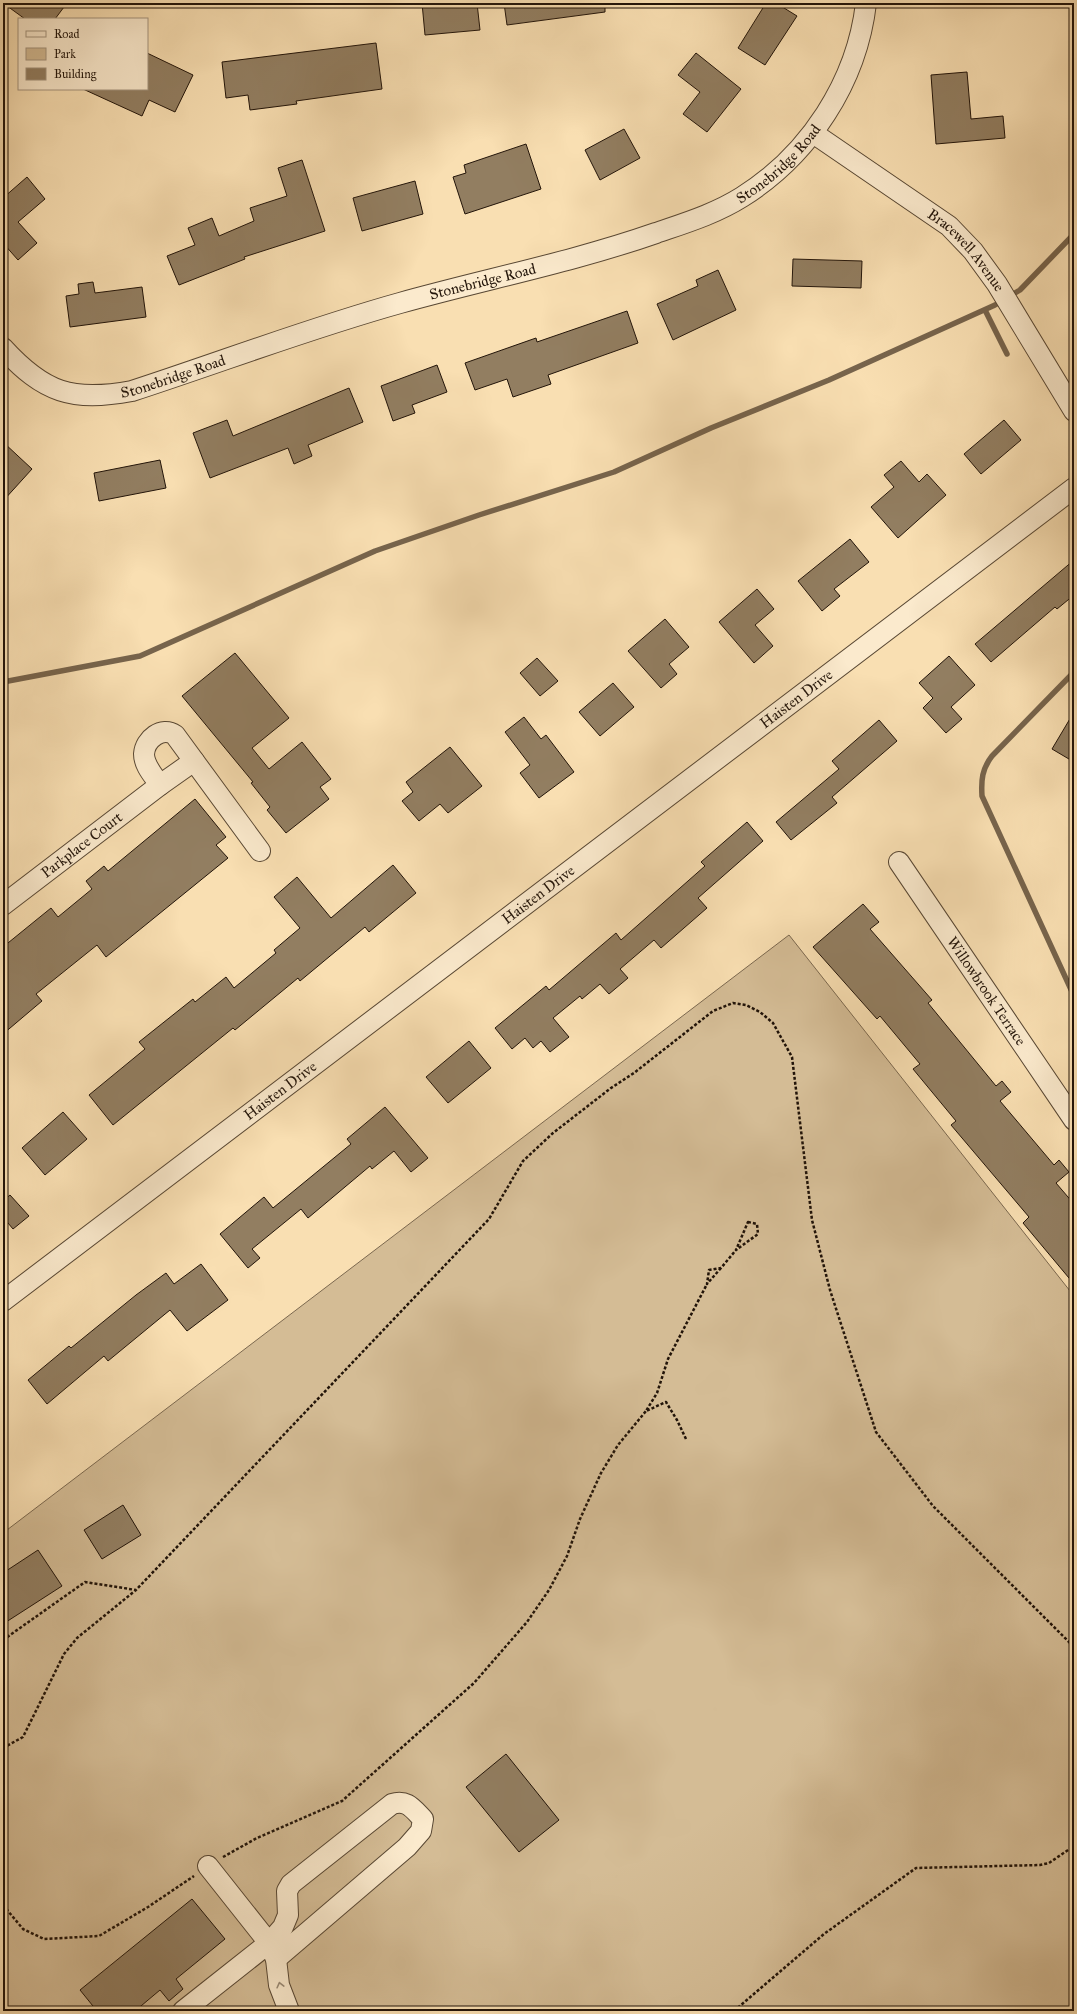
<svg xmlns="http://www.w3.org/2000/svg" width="1077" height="2014" viewBox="0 0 1077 2014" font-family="'IM FELL Great Primer',serif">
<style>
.green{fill:#d4bc95;stroke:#7b684f}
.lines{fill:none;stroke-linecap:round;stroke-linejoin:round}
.stream{stroke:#77644c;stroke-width:5.5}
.building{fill:#927e61;stroke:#221409}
.minor-casing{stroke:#584733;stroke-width:22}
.path{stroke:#221409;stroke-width:2.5;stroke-dasharray:3 2;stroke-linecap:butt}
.minor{stroke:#fbeacd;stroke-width:20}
.oneway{stroke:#998a75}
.labels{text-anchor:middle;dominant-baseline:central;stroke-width:3;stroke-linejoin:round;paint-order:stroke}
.street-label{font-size:15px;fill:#221409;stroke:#fbeacd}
</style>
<rect width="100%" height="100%" fill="#f9dfb2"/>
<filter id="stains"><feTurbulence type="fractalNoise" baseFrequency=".005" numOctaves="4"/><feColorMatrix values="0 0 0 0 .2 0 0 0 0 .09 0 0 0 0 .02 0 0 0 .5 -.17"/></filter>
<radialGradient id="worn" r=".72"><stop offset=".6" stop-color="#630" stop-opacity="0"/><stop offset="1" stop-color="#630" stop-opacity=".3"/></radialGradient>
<path class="green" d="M 789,935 L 1074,1296 L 1074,2005 L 1067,2011 L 3,2011 L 3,1533 Z"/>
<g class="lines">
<path class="stream" d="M 985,310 L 1007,354
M 1074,672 L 992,756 C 982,769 981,780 982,796 L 1074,996
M 3,682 L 140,656 L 375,551 L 479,515 L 614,472 L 711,428 L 829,380 L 995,305 L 1020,290 L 1074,234"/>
</g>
<path class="building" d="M 3,3 L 67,3 L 55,19 L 25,19 Z
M 422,3 L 477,3 L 480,30 L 425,35 Z
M 504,3 L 605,3 L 605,12 L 507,25 Z
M 766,3 L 776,3 L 797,16 L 765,65 L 738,48 Z
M 376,43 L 382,89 L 296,101 L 297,104 L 250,110 L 248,95 L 226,98 L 222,62 Z
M 147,53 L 193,75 L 175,112 L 149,100 L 142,116 L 83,89 L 147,89 Z
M 696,53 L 741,89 L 707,132 L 683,114 L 700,92 L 678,75 Z
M 967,72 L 971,119 L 1003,116 L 1005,138 L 936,144 L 931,75 Z
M 624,129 L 640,158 L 600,180 L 585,150 Z
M 526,144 L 541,189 L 465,214 L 453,177 L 466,173 L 464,165 Z
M 302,160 L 325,231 L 244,257 L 245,259 L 179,285 L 167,256 L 195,245 L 188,228 L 212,218 L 219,236 L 254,221 L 250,208 L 287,196 L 278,168 Z
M 27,177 L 45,199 L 18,222 L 37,243 L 18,260 L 3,243 L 3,198 Z
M 415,181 L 423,214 L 362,231 L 353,198 Z
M 793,259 L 862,261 L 861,288 L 792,286 Z
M 718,270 L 736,310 L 673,340 L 657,304 L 698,286 L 696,280 Z
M 93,282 L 95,293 L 142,287 L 146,317 L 70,327 L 66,296 L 79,294 L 78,284 Z
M 627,311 L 638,343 L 548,375 L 551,384 L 513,397 L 507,379 L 475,390 L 465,363 L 536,338 L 537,342 Z
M 437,365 L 447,392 L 412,405 L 415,413 L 393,421 L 381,386 Z
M 349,388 L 363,422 L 308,445 L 312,456 L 294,464 L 288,448 L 210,478 L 193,433 L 227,420 L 233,436 Z
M 1004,420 L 1021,440 L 981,474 L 964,454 Z
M 3,442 L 32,469 L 3,501 Z
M 160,460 L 166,488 L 99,501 L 94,473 Z
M 901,461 L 919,482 L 927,474 L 946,495 L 898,538 L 871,507 L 894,487 L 884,475 Z
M 850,539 L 869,562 L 834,589 L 840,596 L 822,611 L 798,581 Z
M 1074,560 L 1074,595 L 1057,609 L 1055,607 L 991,662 L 975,644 Z
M 757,589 L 774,609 L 755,625 L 773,646 L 754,663 L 719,622 Z
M 665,619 L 689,647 L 669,664 L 677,674 L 661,688 L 628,651 Z
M 235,653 L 289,718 L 252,748 L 269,769 L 302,742 L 331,779 L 320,787 L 329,799 L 286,833 L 267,810 L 270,807 L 251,783 L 253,782 L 182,696 Z
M 949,656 L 975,685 L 951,707 L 962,719 L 946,733 L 923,708 L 933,698 L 919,683 Z
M 537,658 L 558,681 L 540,696 L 520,673 Z
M 613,683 L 634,707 L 600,736 L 579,712 Z
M 1074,712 L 1074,762 L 1052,749 Z
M 524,717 L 541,739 L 546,735 L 574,772 L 539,798 L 520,773 L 530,765 L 505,732 Z
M 879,720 L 897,741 L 832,797 L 837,803 L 791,840 L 776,822 L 839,769 L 832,761 Z
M 450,747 L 482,786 L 448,813 L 440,804 L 419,821 L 402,801 L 413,792 L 406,782 Z
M 195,799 L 226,837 L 216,845 L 228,858 L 106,957 L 97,945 L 36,994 L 42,1001 L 3,1034 L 3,947 L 51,908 L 58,917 L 92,889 L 86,881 L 104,866 L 108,871 Z
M 747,822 L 763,841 L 698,898 L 707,908 L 661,948 L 654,940 L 620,969 L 628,978 L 609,994 L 600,984 L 582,999 L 580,996 L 553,1018 L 569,1037 L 550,1052 L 541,1041 L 533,1048 L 525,1038 L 512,1049 L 495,1028 L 546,986 L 549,990 L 616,933 L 621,940 L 705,866 L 701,862 Z
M 393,865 L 416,893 L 369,932 L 365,927 L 300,981 L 298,978 L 235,1030 L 233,1028 L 113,1125 L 89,1095 L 145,1049 L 139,1042 L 193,999 L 195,1002 L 226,977 L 234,988 L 276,953 L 274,950 L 300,928 L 274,897 L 297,877 L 331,918 Z
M 863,904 L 879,922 L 870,929 L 932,1000 L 928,1003 L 996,1086 L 1002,1081 L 1011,1092 L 1000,1101 L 1054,1165 L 1059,1160 L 1069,1172 L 1056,1183 L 1074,1204 L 1074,1284 L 1023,1223 L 1029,1217 L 951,1125 L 956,1121 L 913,1069 L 920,1064 L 880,1016 L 877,1019 L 813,947 Z
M 469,1041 L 491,1068 L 448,1103 L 426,1077 Z
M 385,1107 L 428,1158 L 411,1172 L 394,1151 L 372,1169 L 370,1166 L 308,1218 L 301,1209 L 252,1249 L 260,1258 L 248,1268 L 220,1234 L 264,1197 L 273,1208 L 351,1144 L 347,1139 Z
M 63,1112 L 87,1139 L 45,1175 L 22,1148 Z
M 10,1195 L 29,1216 L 13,1229 L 3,1217 L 3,1201 Z
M 201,1264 L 228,1300 L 187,1331 L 170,1310 L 108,1361 L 104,1356 L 47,1404 L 28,1380 L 69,1346 L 71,1348 L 136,1295 L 166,1273 L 174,1284 Z
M 123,1505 L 141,1535 L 102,1559 L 84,1530 Z
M 38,1550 L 62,1586 L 3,1624 L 3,1573 Z
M 506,1754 L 559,1820 L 519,1852 L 466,1787 Z
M 192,1899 L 225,1939 L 176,1979 L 183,1989 L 169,2001 L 160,1990 L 135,2011 L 97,2011 L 80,1990 Z"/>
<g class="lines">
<g class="minor-casing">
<g id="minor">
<path id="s1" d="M 813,133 L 949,226 L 973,251 L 997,284 L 1074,411"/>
<path id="s2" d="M 3,348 C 44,393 72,402 132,391 C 221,362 310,328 400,303 C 486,279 573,262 656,233 C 685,223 715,214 742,197 C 809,155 857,82 866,3"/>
<path d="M 160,785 C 154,776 144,766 144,754 C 145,739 162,726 175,735 L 260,851"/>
<path id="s3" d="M 899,862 L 1074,1120"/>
<path id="s4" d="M 3,905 L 160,785 L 194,761"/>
<path id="s5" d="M 3,1301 L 1074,488"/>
<path d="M 208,1866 L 269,1943 L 276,1959 L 279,1985 L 289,2011"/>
<path d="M 183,2011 L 269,1943 L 283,1927 L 288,1915 L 287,1891 L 291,1884 L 392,1804 C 407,1799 413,1809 423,1819 L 421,1831 L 407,1847 L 276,1959"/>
</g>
</g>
<path class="path" d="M 748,1222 L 757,1224 L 758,1234 L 736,1250 Z
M 721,1268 L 707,1284 L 709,1270 L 721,1268 L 736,1250
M 686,1439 L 677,1420 L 666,1402 L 646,1411 L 657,1393 L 668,1359 L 707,1284
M 3,1640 L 85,1582 L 136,1590
M 3,1748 L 23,1737 L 64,1654 L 77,1638 L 136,1590 L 489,1219 L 523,1161 L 553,1133 L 611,1088 L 634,1073 L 713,1011 L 733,1003 L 746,1005 L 760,1012 L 773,1023 L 792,1057 L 812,1220 L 830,1290 L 876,1432 L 933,1506 L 1074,1647
M 223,1857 L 257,1838 L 342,1801 L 474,1683 L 527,1622 L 549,1590 L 567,1556 L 580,1519 L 601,1473 L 618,1445 L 646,1411
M 3,1905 L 23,1929 L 44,1939 L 99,1936 L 148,1907 L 194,1876
M 734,2011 L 824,1934 L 916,1868 L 1040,1865 L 1049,1863 L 1074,1846"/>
<use href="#minor" class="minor"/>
</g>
<defs><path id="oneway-chevron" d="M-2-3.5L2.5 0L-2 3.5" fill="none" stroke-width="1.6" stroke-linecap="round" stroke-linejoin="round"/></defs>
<use class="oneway" href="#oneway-chevron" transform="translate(280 1985) rotate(-104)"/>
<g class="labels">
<g class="street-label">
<text stroke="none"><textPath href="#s2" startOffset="835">Stonebridge Road</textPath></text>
<text stroke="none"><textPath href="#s1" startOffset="194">Bracewell Avenue</textPath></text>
<text stroke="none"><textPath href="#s2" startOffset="512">Stonebridge Road</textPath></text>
<text stroke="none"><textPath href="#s2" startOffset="188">Stonebridge Road</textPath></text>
<text stroke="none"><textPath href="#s5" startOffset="996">Haisten Drive</textPath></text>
<text stroke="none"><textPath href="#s4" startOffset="99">Parkplace Court</textPath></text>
<text stroke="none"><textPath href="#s5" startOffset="672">Haisten Drive</textPath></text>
<text stroke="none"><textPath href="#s3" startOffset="156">Willowbrook Terrace</textPath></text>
<text stroke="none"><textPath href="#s5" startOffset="348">Haisten Drive</textPath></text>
</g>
</g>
<rect width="1077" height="2014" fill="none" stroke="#f9dfb2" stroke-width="16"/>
<rect x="4" y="4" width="1069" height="2006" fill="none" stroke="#221409" stroke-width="2"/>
<rect x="8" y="8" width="1061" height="1998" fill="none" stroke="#221409"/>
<rect x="18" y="18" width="130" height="72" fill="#fbeacd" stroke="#a4947f"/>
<rect x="26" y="31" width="20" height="6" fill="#fbeacd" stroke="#a4947f"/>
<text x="54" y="38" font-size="12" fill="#221409">Road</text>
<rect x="26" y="48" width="20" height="12" fill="#d4bc95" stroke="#a4947f"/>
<text x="54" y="58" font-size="12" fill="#221409">Park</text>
<rect x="26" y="68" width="20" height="12" fill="#927e61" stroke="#a4947f"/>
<text x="54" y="78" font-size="12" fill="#221409">Building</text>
<rect width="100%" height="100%" filter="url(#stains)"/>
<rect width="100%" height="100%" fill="url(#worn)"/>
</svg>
